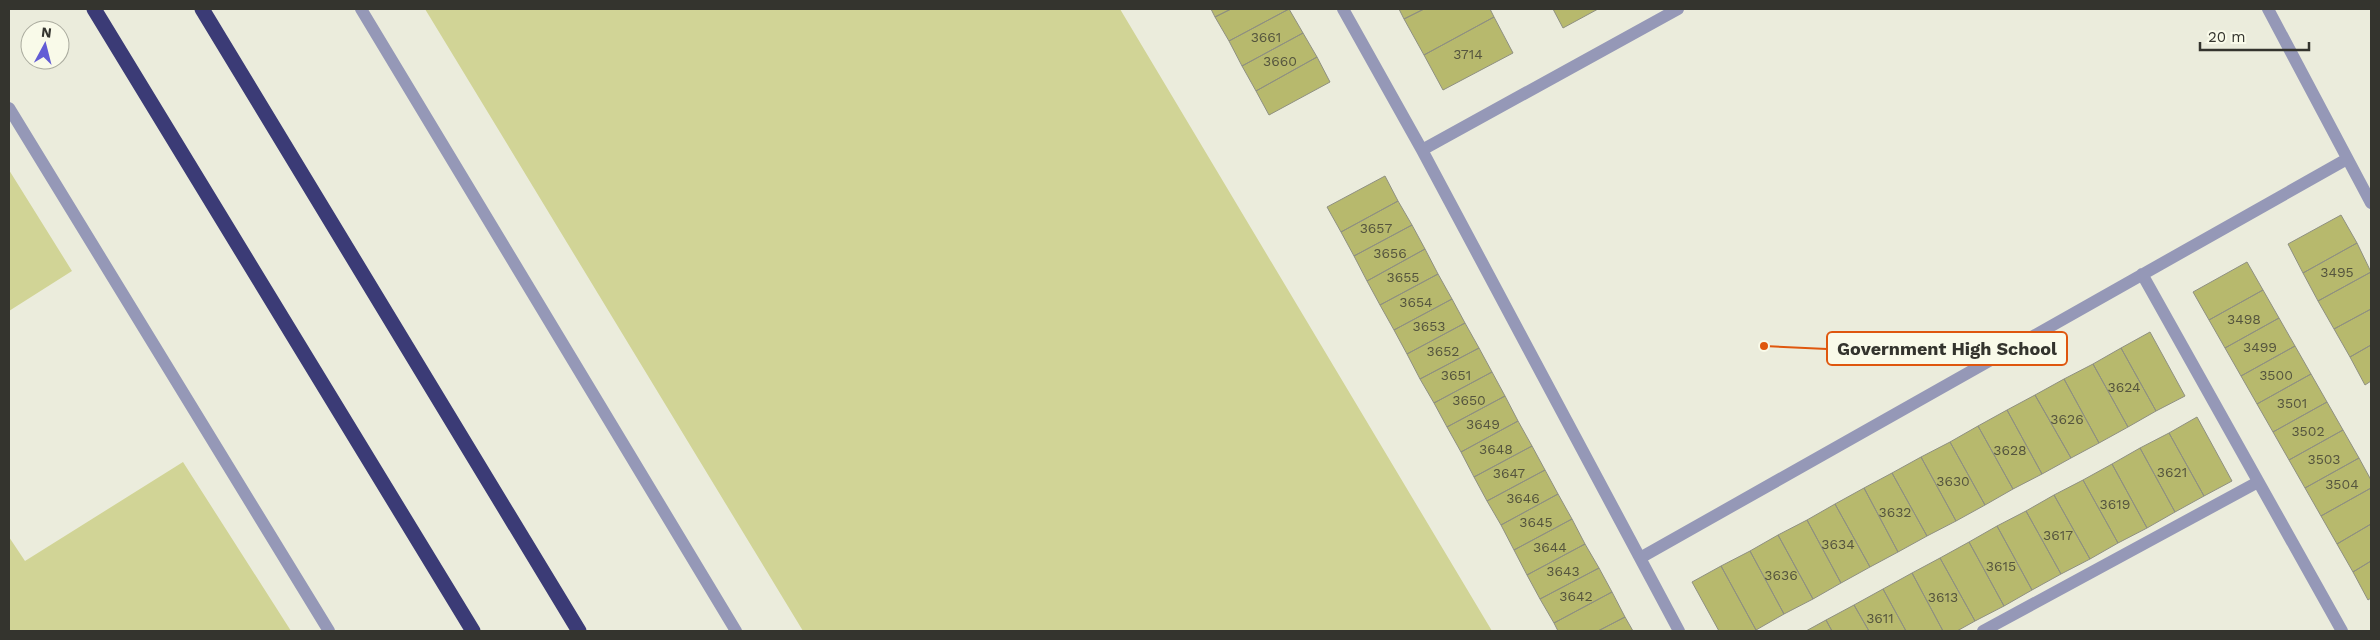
<svg xmlns="http://www.w3.org/2000/svg" width="2380" height="640" viewBox="0 0 2380 640" font-family="'Work Sans',sans-serif">
<style>
.green{fill:#d1d496}
.building{fill:#b7b96d;stroke:#8f9081}
.lines{fill:none;stroke-linecap:round;stroke-linejoin:round}
.minor{stroke:#9598b7;stroke-width:12}
.highway{stroke:#3b3b76;stroke-width:15}
.labels{text-anchor:middle;dominant-baseline:central;stroke-width:5;stroke-linejoin:round;paint-order:stroke}
.number-label{font-size:14px;fill:#55553e}
.leader{fill:none;stroke:#df570e;stroke-width:2}
.callout-dot{fill:#df570e;stroke:#f9fae9;stroke-width:2}
.callout{fill:#f9fae9;stroke:#df570e;stroke-width:2}
.callout-label{font-size:18px;text-anchor:middle;font-weight:bold;fill:#34342e}
</style>
<rect width="100%" height="100%" fill="#ebecdc"/>
<path class="green" d="M 425,9 L 1120,9 L 1492,631 L 803,631 Z
M 9,170 L 72,271 L 9,311 Z
M 183,462 L 291,631 L 9,631 L 9,537 L 25,561 Z"/>
<path class="building" d="M 1211,9 L 1231,9 L 1215,17 Z
M 1231,9 L 1289,9 L 1229,41 L 1215,17 Z
M 1289,9 L 1303,33 L 1242,66 L 1229,41 Z
M 1399,9 L 1424,9 L 1404,19 Z
M 1424,9 L 1490,9 L 1494,17 L 1424,55 L 1404,19 Z
M 1553,9 L 1598,9 L 1563,28 Z
M 1494,17 L 1513,53 L 1443,90 L 1424,55 Z
M 1303,33 L 1317,57 L 1256,91 L 1242,66 Z
M 1317,57 L 1330,82 L 1269,115 L 1256,91 Z
M 1385,176 L 1398,201 L 1341,232 L 1327,207 Z
M 1398,201 L 1412,225 L 1354,256 L 1341,232 Z
M 2341,215 L 2357,243 L 2303,273 L 2288,244 Z
M 1412,225 L 1425,249 L 1367,281 L 1354,256 Z
M 2357,243 L 2371,272 L 2318,301 L 2303,273 Z
M 1425,249 L 1438,274 L 1380,305 L 1367,281 Z
M 2247,262 L 2263,290 L 2209,320 L 2193,292 Z
M 2371,272 L 2371,309 L 2334,329 L 2318,301 Z
M 1438,274 L 1452,299 L 1394,330 L 1380,305 Z
M 2263,290 L 2279,318 L 2225,348 L 2209,320 Z
M 1452,299 L 1465,323 L 1407,354 L 1394,330 Z
M 2371,309 L 2371,345 L 2350,357 L 2334,329 Z
M 2279,318 L 2295,346 L 2241,376 L 2225,348 Z
M 1465,323 L 1479,348 L 1420,379 L 1407,354 Z
M 2150,332 L 2185,396 L 2156,411 L 2121,348 Z
M 2371,345 L 2371,381 L 2365,385 L 2350,357 Z
M 2295,346 L 2311,374 L 2257,404 L 2241,376 Z
M 1479,348 L 1492,372 L 1434,403 L 1420,379 Z
M 2121,348 L 2156,411 L 2128,427 L 2093,364 Z
M 2093,364 L 2128,427 L 2099,443 L 2064,379 Z
M 1492,372 L 1505,396 L 1447,427 L 1434,403 Z
M 2311,374 L 2327,402 L 2273,432 L 2257,404 Z
M 2064,379 L 2099,443 L 2071,458 L 2035,395 Z
M 2035,395 L 2071,458 L 2042,474 L 2007,410 Z
M 1505,396 L 1518,421 L 1461,452 L 1447,427 Z
M 2327,402 L 2343,430 L 2289,460 L 2273,432 Z
M 2007,410 L 2042,474 L 2013,489 L 1978,426 Z
M 2197,417 L 2232,481 L 2204,496 L 2169,433 Z
M 1518,421 L 1532,446 L 1474,477 L 1461,452 Z
M 1978,426 L 2013,489 L 1985,505 L 1950,442 Z
M 2343,430 L 2359,458 L 2305,488 L 2289,460 Z
M 2169,433 L 2204,496 L 2175,512 L 2140,448 Z
M 1950,442 L 1985,505 L 1956,521 L 1921,457 Z
M 1532,446 L 1545,470 L 1487,501 L 1474,477 Z
M 2140,448 L 2175,512 L 2147,528 L 2112,464 Z
M 1921,457 L 1956,521 L 1927,536 L 1892,473 Z
M 2359,458 L 2371,480 L 2371,488 L 2321,516 L 2305,488 Z
M 2112,464 L 2147,528 L 2118,543 L 2083,480 Z
M 1545,470 L 1558,494 L 1501,525 L 1487,501 Z
M 1892,473 L 1927,536 L 1898,552 L 1864,488 Z
M 2083,480 L 2118,543 L 2090,559 L 2054,495 Z
M 1864,488 L 1898,552 L 1870,567 L 1835,504 Z
M 2371,488 L 2371,524 L 2337,544 L 2321,516 Z
M 1558,494 L 1572,519 L 1514,550 L 1501,525 Z
M 2054,495 L 2090,559 L 2061,574 L 2026,511 Z
M 1835,504 L 1870,567 L 1841,583 L 1807,520 Z
M 2026,511 L 2061,574 L 2032,590 L 1997,526 Z
M 1572,519 L 1585,544 L 1527,575 L 1514,550 Z
M 1807,520 L 1841,583 L 1813,599 L 1778,535 Z
M 2371,524 L 2371,561 L 2353,572 L 2337,544 Z
M 1997,526 L 2032,590 L 2004,606 L 1969,542 Z
M 1778,535 L 1813,599 L 1784,614 L 1750,551 Z
M 1969,542 L 2004,606 L 1975,621 L 1940,558 Z
M 1585,544 L 1599,568 L 1540,599 L 1527,575 Z
M 1750,551 L 1784,614 L 1756,630 L 1721,566 Z
M 1940,558 L 1975,621 L 1957,631 L 1943,631 L 1912,573 Z
M 2371,561 L 2371,598 L 2368,600 L 2353,572 Z
M 1721,566 L 1756,630 L 1753,631 L 1719,631 L 1692,582 Z
M 1599,568 L 1612,592 L 1554,623 L 1540,599 Z
M 1912,573 L 1943,631 L 1906,631 L 1883,589 Z
M 1883,589 L 1906,631 L 1869,631 L 1854,605 Z
M 1612,592 L 1625,617 L 1598,631 L 1558,631 L 1554,623 Z
M 1854,605 L 1869,631 L 1832,631 L 1826,620 Z
M 1625,617 L 1633,631 L 1598,631 Z
M 1826,620 L 1832,631 L 1806,631 Z"/>
<g class="lines">
<path class="minor" d="M 361,9 L 736,631
M 1343,9 L 1422,150 L 1679,631
M 2268,9 L 2371,203
M 9,108 L 329,631
M 1422,150 L 1678,9
M 2142,274 L 2342,631
M 1640,558 L 2347,159
M 1983,631 L 2258,482"/>
<path class="highway" d="M 94,9 L 473,631
M 202,9 L 579,631"/>
</g>
<g class="labels">
<g class="number-label">
<text x="1266" y="37">3661</text>
<text x="1468" y="54">3714</text>
<text x="1280" y="61">3660</text>
<text x="1376" y="228">3657</text>
<text x="1390" y="253">3656</text>
<text x="2337" y="272">3495</text>
<text x="1403" y="277">3655</text>
<text x="1416" y="302">3654</text>
<text x="2244" y="319">3498</text>
<text x="1429" y="326">3653</text>
<text x="2260" y="347">3499</text>
<text x="1443" y="351">3652</text>
<text x="1456" y="375">3651</text>
<text x="2276" y="375">3500</text>
<text x="2124" y="387">3624</text>
<text x="1469" y="400">3650</text>
<text x="2292" y="403">3501</text>
<text x="2067" y="419">3626</text>
<text x="1483" y="424">3649</text>
<text x="2308" y="431">3502</text>
<text x="1496" y="449">3648</text>
<text x="2010" y="450">3628</text>
<text x="2324" y="459">3503</text>
<text x="2172" y="472">3621</text>
<text x="1509" y="473">3647</text>
<text x="1953" y="481">3630</text>
<text x="2342" y="484">3504</text>
<text x="1523" y="498">3646</text>
<text x="2115" y="504">3619</text>
<text x="1895" y="512">3632</text>
<text x="1536" y="522">3645</text>
<text x="2058" y="535">3617</text>
<text x="1838" y="544">3634</text>
<text x="1550" y="547">3644</text>
<text x="2001" y="566">3615</text>
<text x="1563" y="571">3643</text>
<text x="1781" y="575">3636</text>
<text x="1576" y="596">3642</text>
<text x="1943" y="597">3613</text>
<text x="1880" y="618">3611</text>
</g>
</g>
<path class="leader" d="M1764 346L1827 349"/>
<circle class="callout-dot" cx="1764" cy="346" r="5"/>
<rect class="callout" x="1827" y="332" width="240" height="33" rx="5"/>
<g class="callout-label">
<text x="1947" y="355">Government High School</text>
</g>
<rect width="2380" height="640" fill="none" stroke="#34342e" stroke-width="20"/>
<g transform="translate(45 45) rotate(7)"><circle r="24" fill="#f9fae9" stroke="#aaab9e"/>
<path d="M0-4L9 19L0 12L-9 19Z" fill="#625cd5"/>
<text y="-8" font-size="14" font-weight="bold" text-anchor="middle" fill="#34342e">N</text>
</g>
<path d="M2200 42v8h109v-8" fill="none" stroke="#34342e" stroke-width="2.5"/>
<text x="2208" y="42" font-size="15" fill="#34342e" stroke="#f9fae9" stroke-width="4" paint-order="stroke">20 m</text>
</svg>
